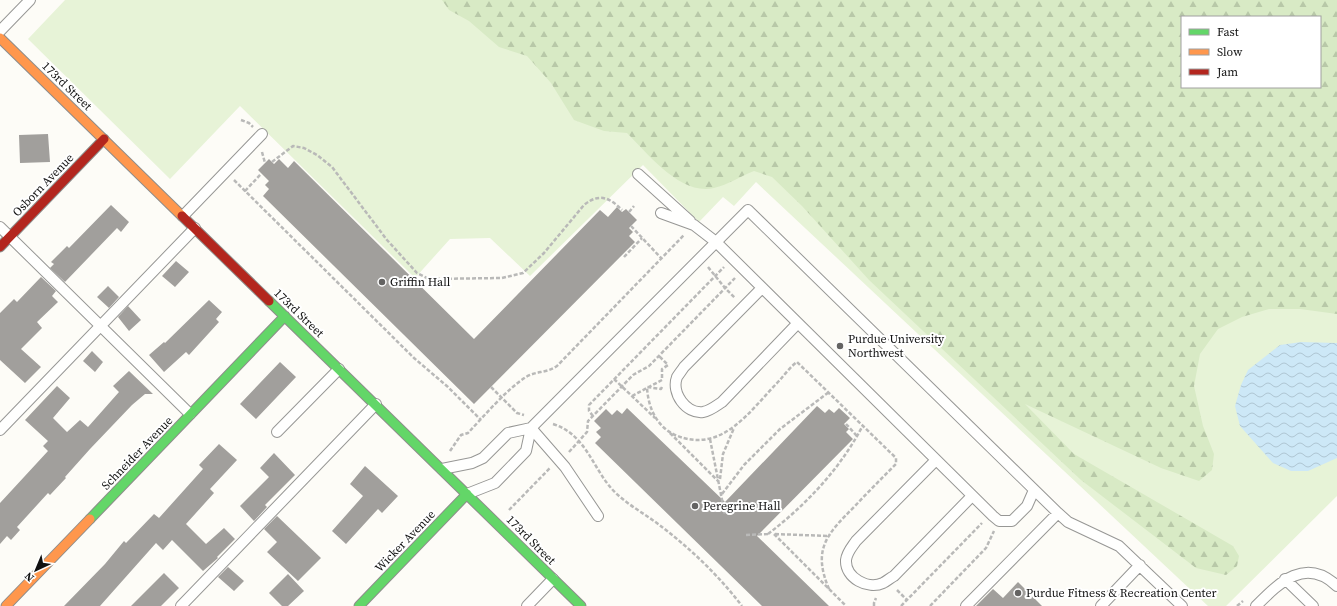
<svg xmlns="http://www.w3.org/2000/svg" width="1337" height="606" viewBox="0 0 1337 606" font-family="'Source Serif 4',serif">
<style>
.grass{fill:#e7f3d7;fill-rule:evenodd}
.forest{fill:url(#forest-firs);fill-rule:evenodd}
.water{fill:url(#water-waves)}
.building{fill:#a19f9c}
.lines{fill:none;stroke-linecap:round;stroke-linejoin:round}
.lane-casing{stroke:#979795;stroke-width:12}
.fast-casing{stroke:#8e8d8b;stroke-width:11}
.slow-casing{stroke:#8e8d8b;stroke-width:11}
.jam-casing{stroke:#8e8d8b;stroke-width:11}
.path{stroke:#b9b9b8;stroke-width:2.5;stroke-dasharray:4 2;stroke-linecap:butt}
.lane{stroke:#fffffe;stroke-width:10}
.fast{stroke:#63d668;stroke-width:9}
.slow{stroke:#ff974d;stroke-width:9}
.jam{stroke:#b3261e;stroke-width:9}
.poi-dot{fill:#646362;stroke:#fff;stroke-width:1.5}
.labels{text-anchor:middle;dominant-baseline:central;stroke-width:4;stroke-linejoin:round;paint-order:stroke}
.street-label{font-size:12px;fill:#111;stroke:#fff}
.poi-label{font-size:12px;fill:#111;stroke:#fff;text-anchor:start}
</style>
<defs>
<pattern id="forest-firs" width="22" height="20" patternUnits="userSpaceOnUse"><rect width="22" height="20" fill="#d8eac5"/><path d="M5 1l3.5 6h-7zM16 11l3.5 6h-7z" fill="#b8c8a8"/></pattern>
<pattern id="water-waves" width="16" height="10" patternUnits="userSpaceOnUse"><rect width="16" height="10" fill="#cde8f7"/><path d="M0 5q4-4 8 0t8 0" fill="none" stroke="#afc6d3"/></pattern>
</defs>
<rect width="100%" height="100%" fill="#fdfcf7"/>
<path class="grass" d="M 65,0 L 1337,0 L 1337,496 L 1226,606 L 1208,606 L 756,182 L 734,206 L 723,197 L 699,222 L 643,165 L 530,276 L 490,238 L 450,239 L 415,278 L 240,106 L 170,179 L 28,39 ZM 1182,17 L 1320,17 L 1320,87 L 1182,87 Z"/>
<path class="forest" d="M 442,0 L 1337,0 L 1337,314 L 1300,309 L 1269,309 L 1242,317 L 1218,329 L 1200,354 L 1194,386 L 1203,426 L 1214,454 L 1212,470 L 1199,481 L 1161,468 L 1025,404 L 1074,454 L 1233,546 L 1239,556 L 1237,566 L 1226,575 L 1196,568 L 1081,480 L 869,280 L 802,206 L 772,177 L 754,171 C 741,176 728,185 714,188 C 681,196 648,154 627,133 L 604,131 L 574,120 L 551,83 L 527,56 L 499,47 L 469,21 L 449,10 ZM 1182,17 L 1320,17 L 1320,87 L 1182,87 Z"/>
<path class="water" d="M 1301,342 L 1337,343 L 1337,458 L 1308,471 L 1291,471 L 1273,463 L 1240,426 L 1235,406 L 1241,385 L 1248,370 L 1280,345 Z"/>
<path class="building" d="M 48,134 L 50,162 L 20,163 L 19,135 Z
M 269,159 L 274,164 L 279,159 L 288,168 L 294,161 L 474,339 L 600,210 L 608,217 L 617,207 L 622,212 L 626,209 L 637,220 L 629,228 L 633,232 L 629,236 L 635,242 L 474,404 L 263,196 L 269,189 L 265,185 L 269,181 L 258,170 Z
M 111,205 L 129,222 L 121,232 L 117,228 L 65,282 L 50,268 L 54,264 L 51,262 L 67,246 L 69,248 Z
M 176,261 L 189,272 L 175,287 L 162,276 Z
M 41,277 L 56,291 L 52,296 L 58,302 L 37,322 L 42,328 L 21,349 L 41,367 L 25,383 L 0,360 L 0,313 L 14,299 L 17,302 Z
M 108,286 L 119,297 L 109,308 L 97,297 Z
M 209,300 L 222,312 L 216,319 L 219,322 L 189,355 L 186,352 L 164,372 L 149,355 L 164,342 L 165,343 Z
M 128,306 L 141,320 L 129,331 L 118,317 Z
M 92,351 L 103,362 L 95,372 L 83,361 Z
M 280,362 L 296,377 L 256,419 L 240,404 Z
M 129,371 L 153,394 L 145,394 L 132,405 L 90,449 L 65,477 L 66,478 L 50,495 L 48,493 L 17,527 L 20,530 L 11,540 L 7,536 L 0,544 L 0,503 L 48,451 L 43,446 L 48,441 L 25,420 L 57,386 L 70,398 L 53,418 L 67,432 L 80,420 L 88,427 L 119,392 L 113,386 Z
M 817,406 L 825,413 L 829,409 L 834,413 L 839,408 L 850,418 L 844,424 L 849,429 L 846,432 L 853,439 L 757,536 L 829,606 L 762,606 L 595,443 L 601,437 L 596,432 L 601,428 L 594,421 L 606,409 L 612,415 L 617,410 L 622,414 L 627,408 L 725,502 Z
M 219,444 L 237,460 L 210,489 L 214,493 L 186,524 L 206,544 L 224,528 L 235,539 L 217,557 L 218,558 L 203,571 L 172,540 L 163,550 L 156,543 L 100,606 L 64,606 L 105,564 L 124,541 L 126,543 L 154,514 L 159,518 L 203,469 L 199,465 Z
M 274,453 L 295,475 L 265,505 L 267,507 L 254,521 L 240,506 L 269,477 L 260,468 Z
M 365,466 L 398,496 L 382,513 L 378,509 L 346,544 L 332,531 L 363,496 L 350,484 Z
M 277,516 L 321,558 L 298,581 L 267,552 L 277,542 L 264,529 Z
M 228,567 L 244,581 L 234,591 L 218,577 Z
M 164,573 L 179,588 L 161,606 L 131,606 Z
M 288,574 L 304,591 L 288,606 L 282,606 L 269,593 Z
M 1018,582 L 1042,606 L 976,606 L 993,589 L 1003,598 Z"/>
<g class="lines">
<g class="lane-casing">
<path id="lane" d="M 0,31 L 30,0
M 638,174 L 690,221
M 661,213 L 694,225 L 716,242 L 993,516 L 999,521 L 1012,521 L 1027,506 L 1034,490
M 183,216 L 262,134
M 0,227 L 190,414
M 762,288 L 684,367 C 682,370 679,374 677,377 C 671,393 686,414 703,412 C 710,411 716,406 722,402 L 798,323
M 531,428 L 565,467 L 598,516
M 0,430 L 195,228
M 277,432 L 339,369
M 936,460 L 856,541 C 852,547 847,552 846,560 C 845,578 868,590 883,583 C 887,581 890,578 894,576 L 972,496
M 442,469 L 472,463 L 483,458 L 508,433 L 531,428
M 467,494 L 495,483 L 526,451 L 531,428 L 748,210 L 1058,513 L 1068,522 L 1119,546 L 1182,606
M 1285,579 L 1313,606
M 181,606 L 376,404
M 527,606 L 553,579
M 966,606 L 1058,513
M 1101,606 L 1140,565
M 1256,606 C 1279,583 1305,556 1337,586"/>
</g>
<g class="fast-casing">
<path id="fast" d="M 269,301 L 581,606
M 90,519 L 285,316
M 359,606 L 467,494"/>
</g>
<g class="slow-casing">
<path id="slow" d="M 0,38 L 182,216
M 6,606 L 90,519"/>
</g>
<g class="jam-casing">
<path id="jam" d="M 182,216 L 269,301
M 0,247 L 104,139"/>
</g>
<path class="path" d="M 241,120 L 249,123 L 253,127
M 262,152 L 265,163
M 272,162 L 293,146 L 304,148 L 317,155 L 332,167 L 387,240 L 417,273 L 429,279 L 502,278 L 523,273 L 544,253 L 584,205 C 599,193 609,197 622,210
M 234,180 L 414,358 L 448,387 L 481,420
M 245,191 L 261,174
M 629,212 L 634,206
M 631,226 L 661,258
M 624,257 L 642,238
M 708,267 L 725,288 L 735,298
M 614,379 L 655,418
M 491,387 L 517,413 L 524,415
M 662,387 L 661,389 L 647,387 C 648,407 656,426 675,435 C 723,455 750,410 780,380 C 785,374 791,366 797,362 L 896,458 L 896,464 C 882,478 868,492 855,506 C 827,534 812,549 829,589
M 632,396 L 662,380 L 662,369 L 668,365 L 659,356
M 593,416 L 589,411 L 589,405 L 724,267
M 553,424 C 585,434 592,466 611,488 C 625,504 646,514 662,527 C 692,550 719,576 742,606
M 846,424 L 857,436
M 670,433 L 719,482
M 710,439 L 725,515
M 450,451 L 461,435 L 468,433 C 484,416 507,389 526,377 C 536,371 547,373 557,366 L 684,235
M 569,452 L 587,432 L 588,421 L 633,375 L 649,366 L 735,278
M 720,479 L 723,454 L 734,428
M 722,494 L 744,465 L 780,429 L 829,392
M 509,510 L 550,468
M 768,534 C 806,505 841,468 863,425
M 774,534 L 846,606
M 775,534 L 828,536
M 746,535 L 770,534
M 897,590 L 907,600
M 874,606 L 874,603 L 876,598
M 901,606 L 982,523
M 930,606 L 986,548 L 994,531
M 1237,606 L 1243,601"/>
<use href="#lane" class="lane"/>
<use href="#fast" class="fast"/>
<use href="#slow" class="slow"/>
<use href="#jam" class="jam"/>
</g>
<g class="poi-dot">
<circle cx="382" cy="282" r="4"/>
<circle cx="840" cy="346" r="4"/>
<circle cx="695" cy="506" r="4"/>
<circle cx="1018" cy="593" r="4"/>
</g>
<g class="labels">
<g class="street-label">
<text transform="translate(67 86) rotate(44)">173rd Street</text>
<text transform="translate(43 185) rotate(-46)">Osborn Avenue</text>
<text transform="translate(299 313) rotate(44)">173rd Street</text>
<text transform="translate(137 453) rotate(-46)">Schneider Avenue</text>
<text transform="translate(531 540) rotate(45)">173rd Street</text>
<text transform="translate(405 541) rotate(-46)">Wicker Avenue</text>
</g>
<g class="poi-label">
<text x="390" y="282">Griffin Hall</text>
<text x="848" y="339">Purdue University<tspan x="848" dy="14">Northwest</tspan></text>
<text x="703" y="506">Peregrine Hall</text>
<text x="1026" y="593">Purdue Fitness &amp; Recreation Center</text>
</g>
</g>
<rect x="1181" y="16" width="140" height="72" fill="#ffffff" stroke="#a0a0a0"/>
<rect x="1189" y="29" width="20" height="6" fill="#63d668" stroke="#a0a0a0"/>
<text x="1217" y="36" font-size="12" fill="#111111">Fast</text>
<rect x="1189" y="49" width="20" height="6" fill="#ff974d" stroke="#a0a0a0"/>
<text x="1217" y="56" font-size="12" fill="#111111">Slow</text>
<rect x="1189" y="69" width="20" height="6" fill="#b3261e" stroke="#a0a0a0"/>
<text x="1217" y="76" font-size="12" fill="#111111">Jam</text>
<g transform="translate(36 570) rotate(224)" stroke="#ffffff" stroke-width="3" paint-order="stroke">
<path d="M0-3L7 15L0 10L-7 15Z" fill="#111111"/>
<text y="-6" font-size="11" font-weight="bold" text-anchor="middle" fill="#111111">N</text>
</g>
</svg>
